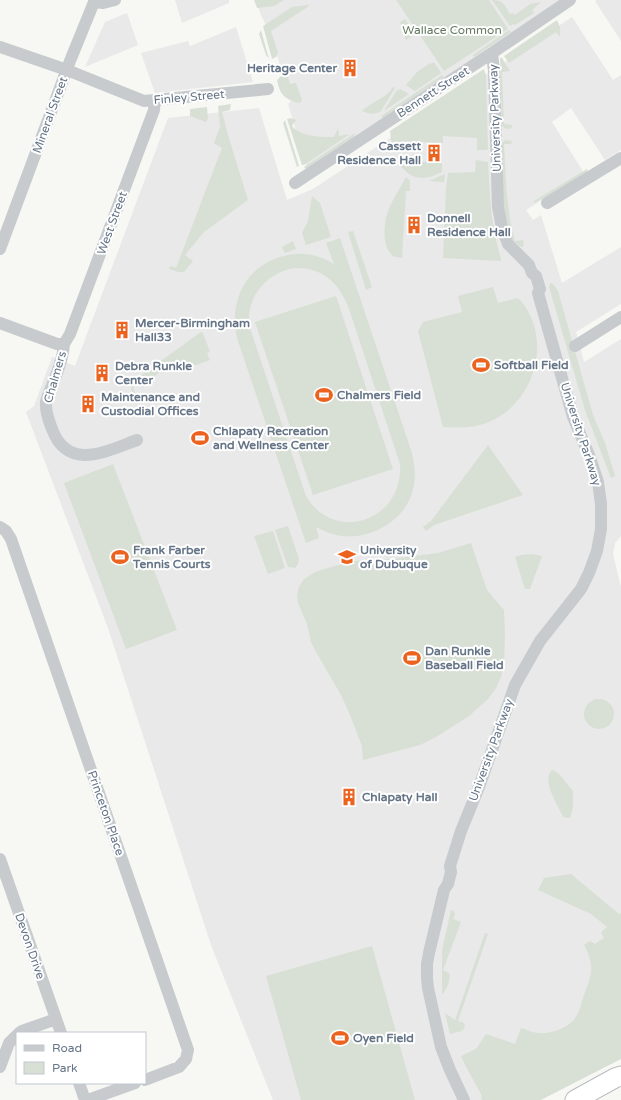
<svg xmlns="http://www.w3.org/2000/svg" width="621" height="1100" viewBox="0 0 621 1100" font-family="'Varela Round',sans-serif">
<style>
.built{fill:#e8e9e8}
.green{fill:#d8e0d5;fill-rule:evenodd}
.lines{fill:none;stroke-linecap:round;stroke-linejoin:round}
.trunk-casing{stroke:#b9bcc0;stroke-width:21}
.minor{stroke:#c7cbce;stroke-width:12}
.trunk{stroke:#fff;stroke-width:19}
.labels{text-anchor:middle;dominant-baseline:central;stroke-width:4;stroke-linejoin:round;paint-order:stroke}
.park-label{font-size:12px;fill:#637960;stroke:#fff}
.poi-label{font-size:12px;font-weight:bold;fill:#657587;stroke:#fff;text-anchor:start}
.street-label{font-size:12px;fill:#657587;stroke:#fff}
</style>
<rect width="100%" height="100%" fill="#f7f8f4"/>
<path class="built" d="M 175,0 L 229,0 L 229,3 L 182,23 Z
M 256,0 L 561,0 L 308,170 L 288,104 L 291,101 L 271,36 L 260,13 Z
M 597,0 L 621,0 L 621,41 L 595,1 Z
M 127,13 L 138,45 L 85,67 L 105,22 Z
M 572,17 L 613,80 L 621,75 L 621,150 L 605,160 L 571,108 L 552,122 L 584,173 L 526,210 L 533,220 L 541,215 L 562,283 L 621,247 L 621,304 L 576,332 L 584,362 L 621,339 L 621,536 L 615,543 L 613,554 L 621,587 L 621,991 L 514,1100 L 273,1100 L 211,945 L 108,628 L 26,412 L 34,406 L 52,357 L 75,366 L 168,118 L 259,108 L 287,200 L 313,189 Z
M 236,27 L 253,82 L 155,93 L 141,53 L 188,41 L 190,46 Z"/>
<path class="green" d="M 254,0 L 284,0 L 274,6 L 257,8 Z
M 396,0 L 489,0 L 508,29 L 444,71 Z
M 492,0 C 504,0 504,5 510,14 L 513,13 L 515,15 L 530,4 L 541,2 L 532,10 L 534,13 L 515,25 L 513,24 L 510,26 Z
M 308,5 L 309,6 L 271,31 L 278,53 L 276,57 L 272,59 L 263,26 L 292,7 Z
M 405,19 L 415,34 L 406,40 L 400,22 Z
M 557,20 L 560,27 L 560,37 L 556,32 L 509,63 L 504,56 Z
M 261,30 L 269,59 L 266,55 L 259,34 Z
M 509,30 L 511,32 L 474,57 L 473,55 Z
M 500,58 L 502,58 L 510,71 L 502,72 L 504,124 L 512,125 L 512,127 L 510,129 L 504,128 L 502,125 Z
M 434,62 L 441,73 L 415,91 L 406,85 L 417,72 L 430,63 L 431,64 Z
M 484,69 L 486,76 L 488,149 L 486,150 L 477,150 L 477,138 L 443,136 L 443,143 L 401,141 L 400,148 L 392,147 L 390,131 Z
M 286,71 L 290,84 L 296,83 L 302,100 L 300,103 C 285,100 280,95 277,80 Z
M 442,75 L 444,77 L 383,118 L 381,116 Z
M 393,87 L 395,88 L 381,111 C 375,115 369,114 362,111 C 372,101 386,99 393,87 Z
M 400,89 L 409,94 L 384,111 L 397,90 L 398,91 Z
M 231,104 L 230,110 L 222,112 L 228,135 L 248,200 L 204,232 L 185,255 L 193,261 L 184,272 L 179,272 L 169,269 L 169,268 L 171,266 L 176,268 L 222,148 L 214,143 L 220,127 L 218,106 Z
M 207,107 L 208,119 L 206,122 L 190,116 L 190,109 Z
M 291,118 L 296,120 L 292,126 C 302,137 320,137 334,137 L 338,128 L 339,136 L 350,134 L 304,165 L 302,165 L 287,119 Z
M 285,120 L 299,166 L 297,167 L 283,123 Z
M 355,133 L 354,137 L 306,169 L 304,167 Z
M 505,140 L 512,141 L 511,144 L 504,144 C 506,177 506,209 515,241 L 523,240 L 524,246 L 521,247 C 499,236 503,171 502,149 L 502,143 Z
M 400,160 L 442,163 L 442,172 C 424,181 412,181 399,164 Z
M 476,160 L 488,162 C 490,196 491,226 501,259 L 501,261 L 443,258 L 446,189 L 448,173 L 475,172 Z
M 587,169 L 588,172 L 534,203 L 534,201 Z
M 445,174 L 444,182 L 429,181 Z
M 406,177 L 410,181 L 410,191 L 406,191 L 402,258 C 398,257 394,258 391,254 C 382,245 384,225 387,214 C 391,201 400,189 406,177 Z
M 312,196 L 320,203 L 331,237 L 306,245 L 302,233 L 308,221 Z
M 353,231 L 372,287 L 366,290 L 348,232 Z
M 340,238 L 412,453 C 414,463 416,473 414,484 C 410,517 374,540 342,536 C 333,535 324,531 316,527 L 319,538 L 306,543 L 237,338 C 227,296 252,257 296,254 C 309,253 323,257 334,264 L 326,243 ZM 295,268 C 323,268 337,281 348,306 L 400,464 C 404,520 335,545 306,496 L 250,328 C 244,298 267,272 295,268 Z
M 293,241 L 296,249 L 285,253 L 282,247 Z
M 550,283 L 553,284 L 558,291 L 593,415 L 605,443 L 615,476 L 611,478 L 585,410 L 549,287 Z
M 493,287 L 498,303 L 518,298 C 554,335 536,401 491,421 C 476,428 460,428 443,427 L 418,331 L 423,322 L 462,312 L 458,296 Z
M 336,296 L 393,469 L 313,495 L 255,322 Z
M 201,332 L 203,333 L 210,352 L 207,353 L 210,360 L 196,365 L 182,363 L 171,366 L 163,369 L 151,380 L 133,386 L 137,400 L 135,401 C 133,394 129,388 133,381 Z
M 488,445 L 523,495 L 434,525 L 426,531 L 423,527 L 431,521 Z
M 113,464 L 177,630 L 126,649 L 64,483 Z
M 288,526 L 299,559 L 298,564 L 295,568 L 288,567 L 275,530 Z
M 273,531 L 285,568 L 268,574 L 254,536 Z
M 471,543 L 487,590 L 504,610 L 505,635 L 504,665 L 501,677 L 496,688 L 488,699 L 469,716 L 436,737 L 420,745 L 363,760 L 362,746 L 350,715 L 341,695 L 315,650 L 311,642 L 307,624 L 298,603 L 297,595 L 299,587 L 303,580 L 315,572 L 351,561 L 392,559 L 438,553 Z
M 532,554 L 542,556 L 530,589 L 525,589 L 515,557 L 521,555 Z
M584 714a15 15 0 1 1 30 0a15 15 0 1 1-30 0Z
M 553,770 L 559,774 L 573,791 L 573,807 L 570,818 L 568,818 L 563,817 C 558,805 542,783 551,771 Z
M 571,874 L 619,914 L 621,913 L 621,1059 L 541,1100 L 482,1100 L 481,1094 L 465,1065 L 461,1056 L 476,1049 L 486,1034 L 515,1044 L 521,1028 C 526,1029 533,1033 538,1033 C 550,1034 565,1029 573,1021 C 579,1014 581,1004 584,995 C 592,975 595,965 584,945 L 590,941 L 595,944 L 604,938 L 601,932 L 607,927 L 591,914 L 538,890 L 544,878 Z
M 451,910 L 454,911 L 455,914 L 453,919 L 461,922 L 443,970 L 449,973 C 451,979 447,990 442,994 L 442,950 Z
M 485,933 L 488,934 L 458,1021 L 464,1023 L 465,1027 L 462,1031 L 450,1034 L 445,1013 L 455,1020 Z
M 372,946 L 415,1100 L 301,1100 L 266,976 Z"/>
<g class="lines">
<g class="trunk-casing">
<path id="trunk" d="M 575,1100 L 615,1078 L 621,1076"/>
</g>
<path class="minor" d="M 0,47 L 67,70 L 144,101 L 268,89
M 295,183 L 492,53 L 570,0
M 547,203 L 621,158
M 0,249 L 70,61 L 94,2 L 103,3 L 115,0
M 0,323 L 57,344 L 64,344
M 64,344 L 70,334 L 154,110 L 155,100
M 64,344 C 63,359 57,373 51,388 C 49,393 47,397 46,402 C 45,412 49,421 52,429 C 68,472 107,451 137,440
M 575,346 L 621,317
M 0,527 L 6,531 L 11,539 L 188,1050 L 186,1059 L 179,1067 L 145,1080
M 0,859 L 61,1033
M 19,1033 L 22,1031 L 56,1019
M 0,1067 L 9,1043 L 17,1035
M 79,1083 L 85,1100
M 88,1100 L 135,1083
M 464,1100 L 450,1070 L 441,1047 L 428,988 L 427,978 L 427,964 L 429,953 L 444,890 L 448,884 L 451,872 L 450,866 L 461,831 L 479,787 L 515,685 L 540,641 L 581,589 L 589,573 L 597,551 L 601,529 L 601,504 L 598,482 L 589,455 L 573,417 L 538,293 L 540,289 L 536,276 L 532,273 L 529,265 L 508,244 L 502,228 L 498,207 L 494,71 L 492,53"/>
<use href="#trunk" class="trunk"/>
</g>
<defs>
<g id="building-bare" transform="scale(1.38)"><path d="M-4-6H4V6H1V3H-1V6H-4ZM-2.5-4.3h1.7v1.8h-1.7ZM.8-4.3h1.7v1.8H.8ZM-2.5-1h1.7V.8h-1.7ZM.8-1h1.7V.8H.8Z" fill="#ec6320" stroke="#fff" stroke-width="2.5" paint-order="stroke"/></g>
<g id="stadium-bare" transform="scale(1.38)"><path d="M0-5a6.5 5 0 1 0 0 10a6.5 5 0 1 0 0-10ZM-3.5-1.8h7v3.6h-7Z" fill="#ec6320" stroke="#fff" stroke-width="2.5" paint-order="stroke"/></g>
<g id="university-bare" transform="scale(1.38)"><path d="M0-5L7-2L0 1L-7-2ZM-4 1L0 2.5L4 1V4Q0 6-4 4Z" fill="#ec6320" stroke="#fff" stroke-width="2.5" paint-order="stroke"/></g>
</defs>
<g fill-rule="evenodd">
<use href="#building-bare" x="350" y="68"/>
<use href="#building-bare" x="434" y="153"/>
<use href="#building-bare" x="414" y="225"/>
<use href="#building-bare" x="122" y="330"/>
<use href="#stadium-bare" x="481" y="365"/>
<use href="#building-bare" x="102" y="373"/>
<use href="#stadium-bare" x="324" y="395"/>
<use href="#building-bare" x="88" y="404"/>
<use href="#stadium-bare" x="200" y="438"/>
<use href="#stadium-bare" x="120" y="557"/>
<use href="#university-bare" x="347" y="557"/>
<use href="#stadium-bare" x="412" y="658"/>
<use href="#building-bare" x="349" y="797"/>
<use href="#stadium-bare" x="340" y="1038"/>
</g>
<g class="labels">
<g class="park-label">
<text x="452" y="30">Wallace Common</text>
</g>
<g class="poi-label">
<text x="337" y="68" text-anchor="end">Heritage Center</text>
<text x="421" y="146" text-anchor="end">Cassett<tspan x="421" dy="14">Residence Hall</tspan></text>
<text x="427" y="218">Donnell<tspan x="427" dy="14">Residence Hall</tspan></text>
<text x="135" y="323">Mercer-Birmingham<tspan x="135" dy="14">Hall33</tspan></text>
<text x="494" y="365">Softball Field</text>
<text x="115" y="366">Debra Runkle<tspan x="115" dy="14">Center</tspan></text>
<text x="337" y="395">Chalmers Field</text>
<text x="101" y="397">Maintenance and<tspan x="101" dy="14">Custodial Offices</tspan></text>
<text x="213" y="431">Chlapaty Recreation<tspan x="213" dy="14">and Wellness Center</tspan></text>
<text x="133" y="550">Frank Farber<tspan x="133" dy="14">Tennis Courts</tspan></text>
<text x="360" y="550">University<tspan x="360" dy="14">of Dubuque</tspan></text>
<text x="425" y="651">Dan Runkle<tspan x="425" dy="14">Baseball Field</tspan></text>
<text x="362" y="797">Chlapaty Hall</text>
<text x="353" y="1038">Oyen Field</text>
</g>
<g class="street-label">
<text transform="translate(433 92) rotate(-33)">Bennett Street</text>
<text transform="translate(189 97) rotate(-5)">Finley Street</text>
<text transform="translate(50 115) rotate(-70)">Mineral Street</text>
<text transform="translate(495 118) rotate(-92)">University Parkway</text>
<text transform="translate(112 223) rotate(-70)">West Street</text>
<text transform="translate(55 377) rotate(-74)">Chalmers</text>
<text transform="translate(581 434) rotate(72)">University Parkway</text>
<text transform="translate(491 750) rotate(-70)">University Parkway</text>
<text transform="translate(106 813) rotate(71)">Princeton Place</text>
<text transform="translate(30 946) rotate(71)">Devon Drive</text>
</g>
</g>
<rect x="16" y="1032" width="130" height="52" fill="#ffffff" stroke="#c1c8cf"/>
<rect x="24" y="1045" width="20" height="6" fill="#c7cbce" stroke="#c1c8cf"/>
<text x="52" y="1052" font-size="12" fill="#657587">Road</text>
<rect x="24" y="1062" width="20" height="12" fill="#d8e0d5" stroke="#c1c8cf"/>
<text x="52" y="1072" font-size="12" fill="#657587">Park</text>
</svg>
